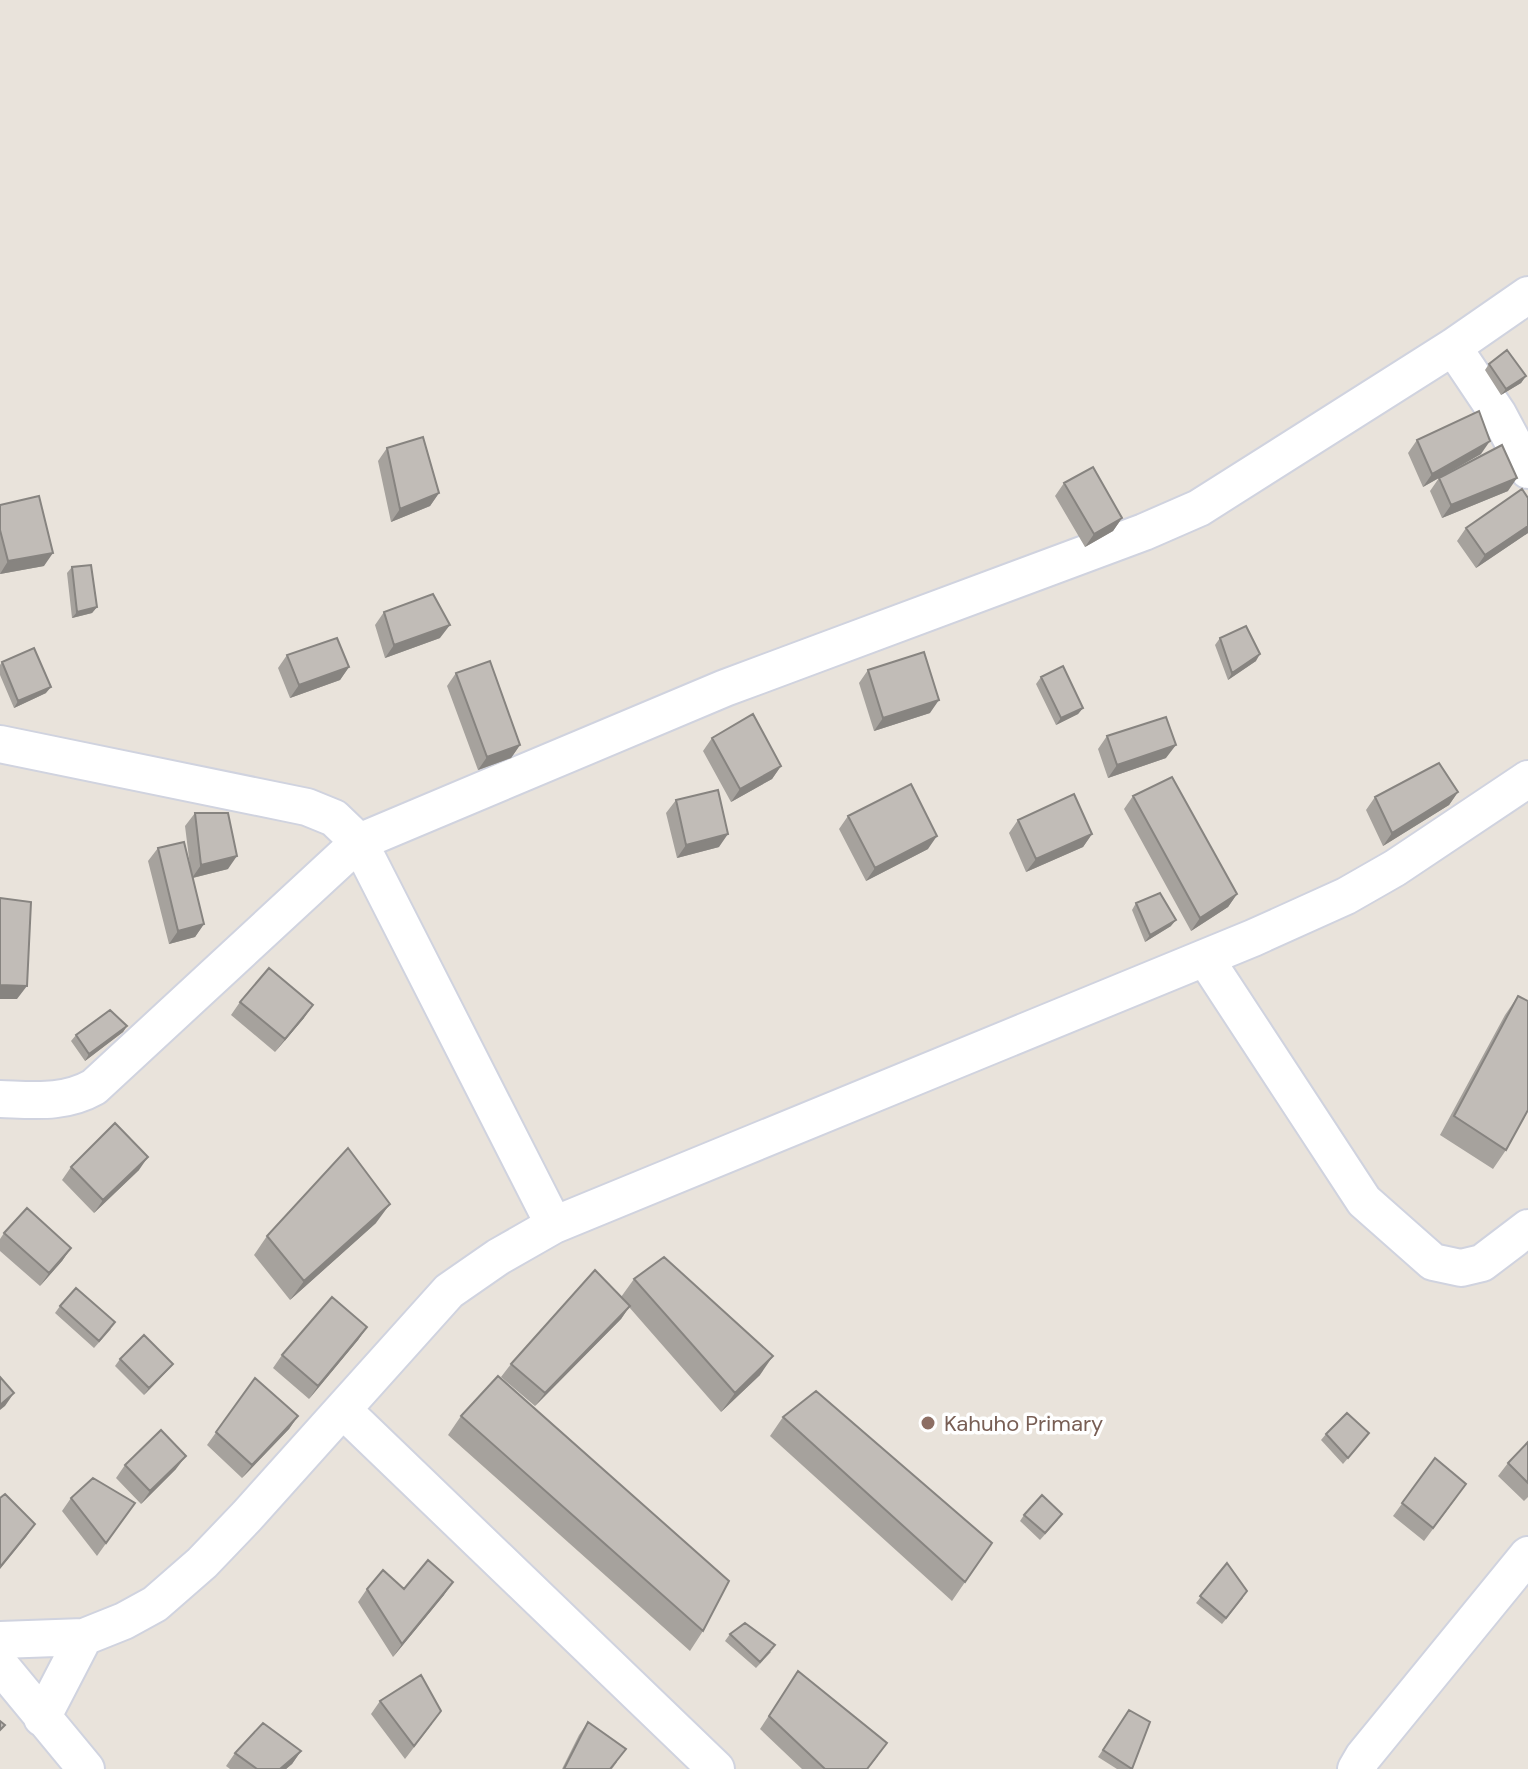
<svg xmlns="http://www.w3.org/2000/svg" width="1528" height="1769" viewBox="0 0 1528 1769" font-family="'DM Sans',sans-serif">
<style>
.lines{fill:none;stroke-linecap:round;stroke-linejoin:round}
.street-casing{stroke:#d0d3df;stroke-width:40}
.street{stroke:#fff;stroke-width:36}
.wall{fill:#a6a29d}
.shaded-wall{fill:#878480}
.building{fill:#c1bcb7;stroke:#878480;stroke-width:2}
.education-dot{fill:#8d6e63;stroke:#fff;stroke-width:3}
.labels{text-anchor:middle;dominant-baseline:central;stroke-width:7;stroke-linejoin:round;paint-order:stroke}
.education-label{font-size:22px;fill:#785e54;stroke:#fff;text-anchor:start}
</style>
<rect width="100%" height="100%" fill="#e9e3db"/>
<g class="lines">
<g class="street-casing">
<path id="street" d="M 1453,347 L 1498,414 L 1528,470
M 0,744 L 307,807 L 334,818 L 359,842 L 554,1225
M 1205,958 L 1364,1201 L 1433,1262 L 1461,1268 L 1482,1263 L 1528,1228
M 0,1099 C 34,1100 64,1104 94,1087 L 359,842 L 725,688 L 1144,532 L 1199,508 L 1453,347 L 1528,295
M 344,1411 L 716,1769
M 0,1640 L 84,1637 L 124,1621 L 155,1604 L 202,1563 L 247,1516 L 449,1291 L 498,1257 L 554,1225 L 1253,938 L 1346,896 L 1395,868 L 1528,779
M 0,1665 L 86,1769
M 42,1718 L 84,1637
M 1356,1769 L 1363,1757 L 1528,1555"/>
</g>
<use href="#street" class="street"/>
</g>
<path class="wall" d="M 1489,364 L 1526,376 L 1521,383 L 1501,395 L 1485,370 Z
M 1417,440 L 1481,454 L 1423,487 L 1408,453 Z
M 387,448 L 439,493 L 430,506 L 391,522 L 378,461 Z
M 1439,478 L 1508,491 L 1442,518 L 1430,491 Z
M 1064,483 L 1122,518 L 1113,531 L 1085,547 L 1055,496 Z
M 1528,498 L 1528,533 L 1476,568 L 1457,541 L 1466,528 Z
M 0,505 L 44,566 L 0,574 Z
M 72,567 L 97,607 L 92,613 L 72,618 L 67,573 Z
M 384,612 L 440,638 L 385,658 L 375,625 Z
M 1220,638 L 1256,661 L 1228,680 L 1215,645 Z
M 287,655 L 349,667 L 340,680 L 290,698 L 278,668 Z
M 2,662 L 46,693 L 14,708 L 0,675 L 0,665 Z
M 868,670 L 930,713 L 874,731 L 859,683 Z
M 456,673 L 520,745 L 511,758 L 478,770 L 447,686 Z
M 1041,677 L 1083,708 L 1078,714 L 1056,725 L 1036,684 Z
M 1107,736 L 1166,758 L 1108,778 L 1098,749 Z
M 712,738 L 781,766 L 772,779 L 731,802 L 703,751 Z
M 1458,792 L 1449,805 L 1383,846 L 1366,810 L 1375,797 Z
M 1133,796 L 1237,894 L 1228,907 L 1191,931 L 1124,809 Z
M 676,800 L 719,847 L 677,858 L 666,813 Z
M 195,813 L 228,869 L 193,878 L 204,924 L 195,937 L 169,944 L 148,861 L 158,848 L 191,874 L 185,826 Z
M 848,816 L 928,849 L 866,881 L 839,829 Z
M 1018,820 L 1092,834 L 1083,847 L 1026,872 L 1009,833 Z
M 1136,903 L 1171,926 L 1145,942 L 1132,910 Z
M 1518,996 L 1506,1150 L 1493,1169 L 1440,1135 L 1505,1015 Z
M 240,1002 L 304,1018 L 275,1052 L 231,1015 Z
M 127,1026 L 123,1032 L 85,1061 L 71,1041 L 76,1035 Z
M 71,1167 L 139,1170 L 94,1213 L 62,1180 Z
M 376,1223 L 290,1300 L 254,1255 L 267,1236 Z
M 4,1233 L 71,1248 L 62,1261 L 40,1286 L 0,1251 L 0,1239 Z
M 634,1279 L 760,1375 L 721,1412 L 629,1307 L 621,1319 L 535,1406 L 501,1377 L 511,1364 L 621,1297 Z
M 60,1306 L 111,1329 L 94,1348 L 55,1313 Z
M 367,1327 L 358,1340 L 309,1399 L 273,1368 L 282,1355 Z
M 120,1359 L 173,1364 L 168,1370 L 144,1395 L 115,1366 Z
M 255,1378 L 298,1416 L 289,1429 L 242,1478 L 207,1445 Z
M 461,1416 L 703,1631 L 690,1651 L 448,1435 Z
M 783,1417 L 992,1543 L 952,1601 L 770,1436 Z
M 1369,1433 L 1343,1464 L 1321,1440 L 1326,1434 Z
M 1528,1442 L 1528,1497 L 1524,1501 L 1498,1476 L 1508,1463 Z
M 1435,1458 L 1457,1497 L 1424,1541 L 1393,1516 Z
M 125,1465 L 176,1469 L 141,1504 L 116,1478 Z
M 71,1498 L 135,1503 L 97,1556 L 62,1511 Z
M 1024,1515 L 1058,1520 L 1040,1540 L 1020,1521 Z
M 1227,1563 L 1243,1598 L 1222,1624 L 1196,1603 Z
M 367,1589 L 404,1589 L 444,1595 L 393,1657 L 358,1602 Z
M 730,1634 L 771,1652 L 756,1668 L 725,1641 Z
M 798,1671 L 878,1756 L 868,1769 L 802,1769 L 760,1729 Z
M 380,1701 L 432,1724 L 405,1759 L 371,1714 Z
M 1129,1710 L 1132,1769 L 1117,1769 L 1098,1757 Z
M 588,1722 L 617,1762 L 612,1769 L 562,1769 L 579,1735 Z
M 301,1751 L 292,1764 L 286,1769 L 230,1769 L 226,1766 L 235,1753 Z"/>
<path class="shaded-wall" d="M 1526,376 L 1521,383 L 1501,395 L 1506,389 Z
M 1490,441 L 1481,454 L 1423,487 L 1432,474 Z
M 1517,478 L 1508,491 L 1442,518 L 1451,505 Z
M 439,493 L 430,506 L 391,522 L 400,509 Z
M 1122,518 L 1113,531 L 1085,547 L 1094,534 Z
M 1528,526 L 1528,533 L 1476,568 L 1485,555 Z
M 53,553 L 44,566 L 0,574 L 8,561 Z
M 97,607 L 92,613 L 72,618 L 77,612 Z
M 450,625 L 440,638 L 385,658 L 394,645 Z
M 1260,654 L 1256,661 L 1228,680 L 1232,673 Z
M 349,667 L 340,680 L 290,698 L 299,685 Z
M 51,687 L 46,693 L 14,708 L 18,701 Z
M 939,700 L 930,713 L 874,731 L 883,718 Z
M 1083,708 L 1078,714 L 1056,725 L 1061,718 Z
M 520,745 L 511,758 L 478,770 L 487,757 Z
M 1176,745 L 1166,758 L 1108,778 L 1117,765 Z
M 781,766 L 772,779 L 731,802 L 740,789 Z
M 1458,792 L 1449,805 L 1383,846 L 1392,833 Z
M 728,834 L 719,847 L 677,858 L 686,845 Z
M 1092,834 L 1083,847 L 1026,872 L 1036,859 Z
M 937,836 L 928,849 L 866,881 L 875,868 Z
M 237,856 L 228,869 L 192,878 L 201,865 Z
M 1237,894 L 1228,907 L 1191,931 L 1200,918 Z
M 1176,920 L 1171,926 L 1145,942 L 1150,935 Z
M 204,924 L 195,937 L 169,944 L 178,931 Z
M 0,985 L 27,986 L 17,999 L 0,999 Z
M 313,1005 L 304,1018 L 275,1052 L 285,1039 Z
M 127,1026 L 123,1032 L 85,1061 L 89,1054 Z
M 148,1157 L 139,1170 L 94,1213 L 103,1200 Z
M 390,1204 L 376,1223 L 290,1300 L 304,1281 Z
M 71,1248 L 62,1261 L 40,1286 L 49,1273 Z
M 630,1306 L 621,1319 L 535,1406 L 545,1393 Z
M 367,1327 L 358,1340 L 309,1399 L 318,1386 Z
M 773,1356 L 760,1375 L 721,1412 L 735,1393 Z
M 173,1364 L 168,1370 L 144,1395 L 149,1388 Z
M 14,1393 L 5,1406 L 0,1410 L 0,1405 Z
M 298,1416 L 289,1429 L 242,1478 L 252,1465 Z
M 186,1456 L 176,1469 L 141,1504 L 150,1491 Z
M 35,1524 L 26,1537 L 0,1569 L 0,1567 Z
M 453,1582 L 444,1595 L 393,1657 L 402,1644 Z
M 301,1751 L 292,1764 L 286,1769 L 280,1769 Z"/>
<path class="building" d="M 1507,350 L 1526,376 L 1506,389 L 1489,364 Z
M 1479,411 L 1490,441 L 1432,474 L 1417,440 Z
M 423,437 L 439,493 L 400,509 L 387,448 Z
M 1502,445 L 1517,478 L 1451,505 L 1439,478 Z
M 1093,467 L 1122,518 L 1094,534 L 1064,483 Z
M 1522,489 L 1528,498 L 1528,526 L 1485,555 L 1466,528 Z
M 39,496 L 53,553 L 8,561 L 0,530 L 0,505 Z
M 91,565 L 97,607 L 77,612 L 72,567 Z
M 433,594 L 450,625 L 394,645 L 384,612 Z
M 1246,626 L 1260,654 L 1232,673 L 1220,638 Z
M 337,638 L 349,667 L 299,685 L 287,655 Z
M 34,648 L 51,687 L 18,701 L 2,662 Z
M 924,652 L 939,700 L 883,718 L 868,670 Z
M 490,661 L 520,745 L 487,757 L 456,673 Z
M 1063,666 L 1083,708 L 1061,718 L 1041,677 Z
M 753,714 L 781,766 L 740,789 L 712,738 Z
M 1166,717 L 1176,745 L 1117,765 L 1107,736 Z
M 1439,763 L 1458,792 L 1392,833 L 1375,797 Z
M 1172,777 L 1237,894 L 1200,918 L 1133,796 Z
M 911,784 L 937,836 L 875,868 L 848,816 Z
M 718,790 L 728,834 L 686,845 L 676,800 Z
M 1074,794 L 1092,834 L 1036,859 L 1018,820 Z
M 195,813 L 228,813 L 237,856 L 201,865 Z
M 184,842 L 204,924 L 178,931 L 158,848 Z
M 1160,893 L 1176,920 L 1150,935 L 1136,903 Z
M 0,898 L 31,902 L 27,986 L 0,985 Z
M 269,968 L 313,1005 L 285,1039 L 240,1002 Z
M 1518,996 L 1528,1001 L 1528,1110 L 1506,1150 L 1454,1116 Z
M 110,1010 L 127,1026 L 89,1054 L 76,1035 Z
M 115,1123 L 148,1157 L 103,1200 L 71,1167 Z
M 348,1148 L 390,1204 L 304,1281 L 267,1236 Z
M 27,1208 L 71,1248 L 49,1273 L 4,1233 Z
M 664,1257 L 773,1356 L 735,1393 L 634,1279 Z
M 595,1270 L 630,1306 L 545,1393 L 511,1364 Z
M 76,1288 L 115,1322 L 99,1341 L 60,1306 Z
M 332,1297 L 367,1327 L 318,1386 L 282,1355 Z
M 144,1335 L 173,1364 L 149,1388 L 120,1359 Z
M 498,1376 L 729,1581 L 703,1631 L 461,1416 Z
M 0,1377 L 14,1393 L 0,1405 Z
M 255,1378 L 298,1416 L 252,1465 L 216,1432 Z
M 816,1391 L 992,1543 L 965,1582 L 783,1417 Z
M 1347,1413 L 1369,1433 L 1348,1458 L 1326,1434 Z
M 161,1430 L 186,1456 L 150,1491 L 125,1465 Z
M 1528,1442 L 1528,1483 L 1508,1463 Z
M 1435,1458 L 1466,1484 L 1433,1528 L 1402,1503 Z
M 93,1478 L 135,1503 L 106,1543 L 71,1498 Z
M 5,1494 L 35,1524 L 0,1567 L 0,1498 Z
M 1042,1495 L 1062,1514 L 1045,1533 L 1024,1515 Z
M 428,1560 L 453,1582 L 402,1644 L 367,1589 L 383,1570 L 404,1589 Z
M 1227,1563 L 1247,1591 L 1226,1618 L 1200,1596 Z
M 745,1623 L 775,1645 L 760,1662 L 730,1634 Z
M 798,1671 L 887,1743 L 867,1769 L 825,1769 L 769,1716 Z
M 421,1675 L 441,1711 L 414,1746 L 380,1701 Z
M 1129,1710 L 1150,1722 L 1132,1769 L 1103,1750 Z
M 0,1721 L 5,1725 L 0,1730 Z
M 588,1722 L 626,1749 L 610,1769 L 564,1769 Z
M 263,1723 L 301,1751 L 280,1769 L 257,1769 L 235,1753 Z"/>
<circle class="education-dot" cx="928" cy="1423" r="8"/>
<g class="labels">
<g class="education-label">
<text x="944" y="1423">Kahuho Primary</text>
</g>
</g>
</svg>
